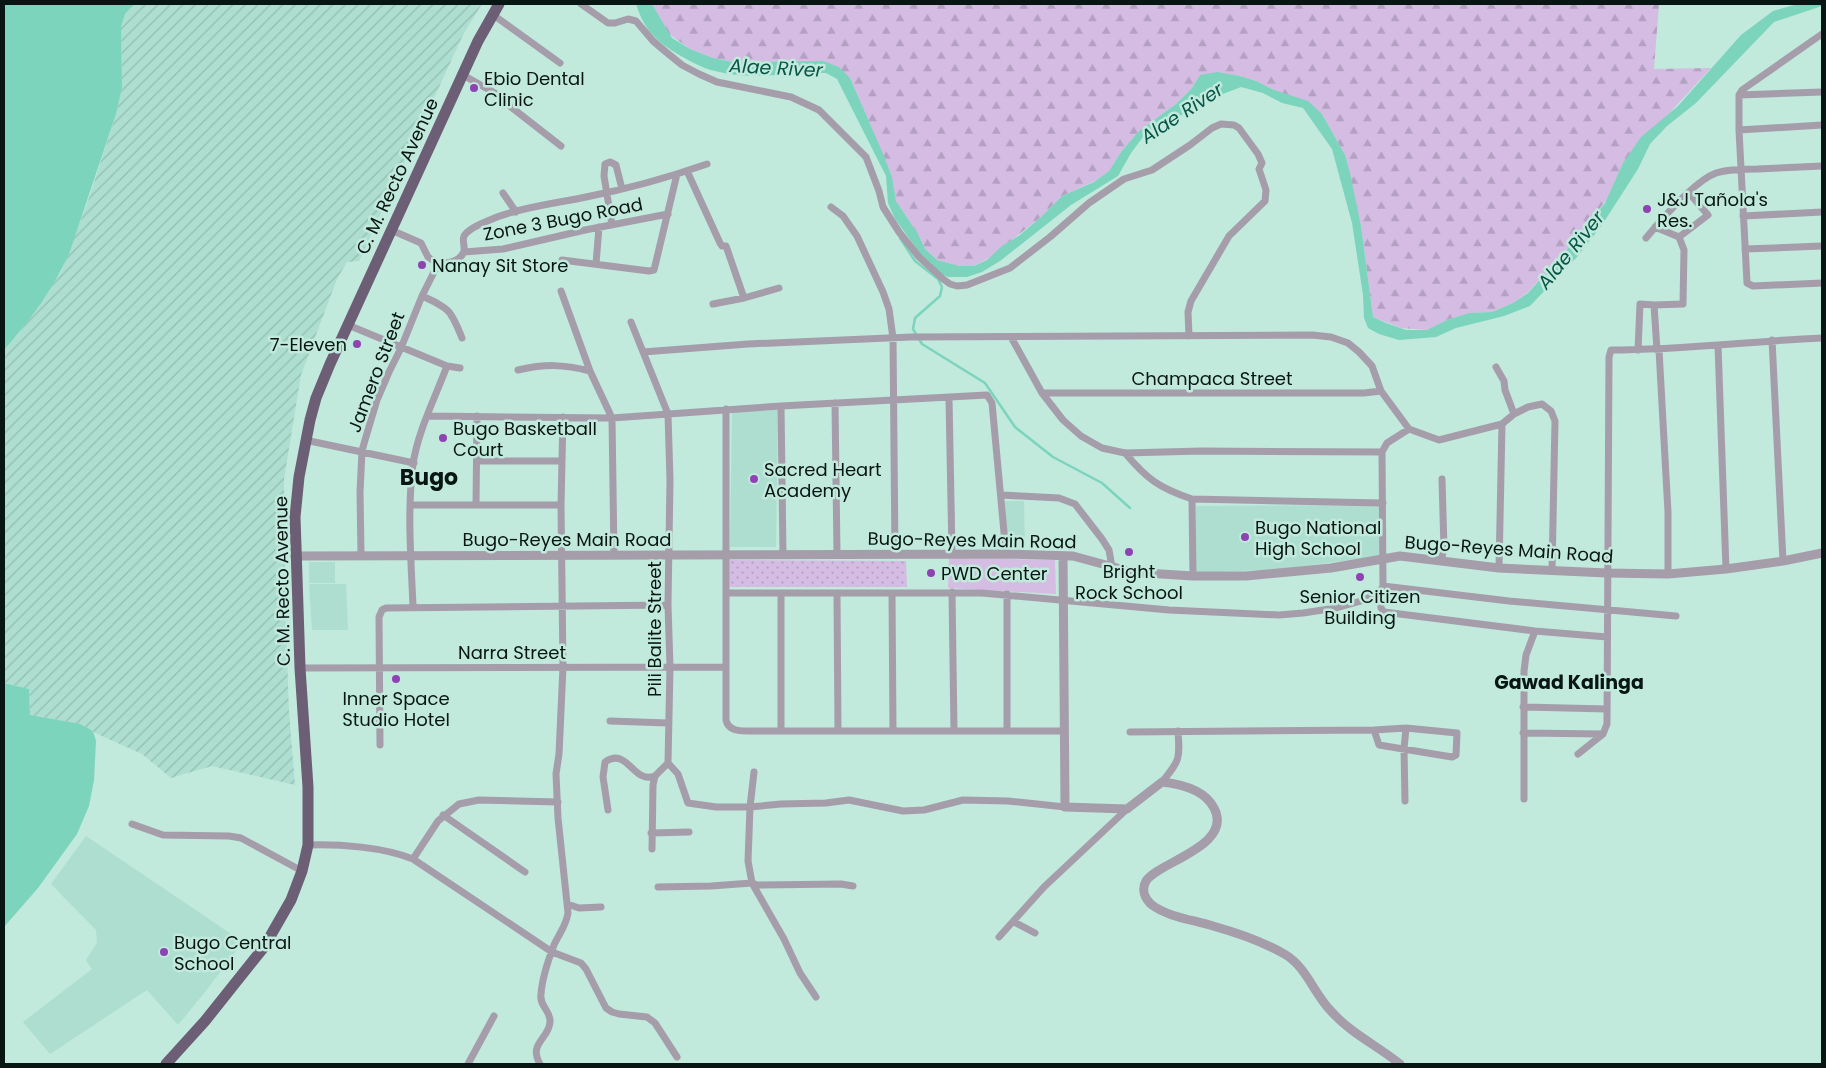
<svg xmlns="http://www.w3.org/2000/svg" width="1826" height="1068" viewBox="0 0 1826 1068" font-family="Poppins,sans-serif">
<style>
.built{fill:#addecf}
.industrial{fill:url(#industrial-furrows)}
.grass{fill:#d4bce3}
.forest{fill:url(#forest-firs)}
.park{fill:url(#park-dots)}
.water{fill:#7cd4bd}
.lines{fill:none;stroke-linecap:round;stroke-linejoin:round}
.stream{stroke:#7cd4bd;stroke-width:2.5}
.minor{stroke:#a59daa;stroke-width:7}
.tertiary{stroke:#a59daa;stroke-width:9}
.trunk{stroke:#6c5e75;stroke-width:11}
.poi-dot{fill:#8e42b4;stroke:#c1e9dc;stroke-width:2}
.labels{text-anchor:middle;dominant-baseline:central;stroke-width:5;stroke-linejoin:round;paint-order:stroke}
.poi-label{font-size:18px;fill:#071612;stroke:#c1e9dc;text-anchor:start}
.street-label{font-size:18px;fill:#071612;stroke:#c1e9dc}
.water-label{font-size:19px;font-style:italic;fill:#085647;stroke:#c1e9dc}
.neighbourhood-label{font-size:19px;font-weight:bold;fill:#071612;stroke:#c1e9dc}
.district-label{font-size:22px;font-weight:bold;fill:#071612;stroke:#c1e9dc}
</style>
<defs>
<pattern id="industrial-furrows" width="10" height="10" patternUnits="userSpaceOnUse" patternTransform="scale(1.25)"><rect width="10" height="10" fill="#addecf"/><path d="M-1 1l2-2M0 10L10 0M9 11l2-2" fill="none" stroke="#93beb1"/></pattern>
<pattern id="forest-firs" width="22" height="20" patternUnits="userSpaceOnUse" patternTransform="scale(1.25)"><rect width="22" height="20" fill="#d4bce3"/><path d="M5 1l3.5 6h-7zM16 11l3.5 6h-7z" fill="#b4a1c2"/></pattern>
<pattern id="park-dots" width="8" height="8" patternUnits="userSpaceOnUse" patternTransform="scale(1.25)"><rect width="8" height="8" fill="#d4bce3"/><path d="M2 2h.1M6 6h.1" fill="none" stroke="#b4a1c2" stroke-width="1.8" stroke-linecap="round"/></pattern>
</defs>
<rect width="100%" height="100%" fill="#c1e9dc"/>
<path class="built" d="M 778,410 L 776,547 L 730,547 L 732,411 Z
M 1003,501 L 1024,501 L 1025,549 L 1006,549 Z
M 1381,505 L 1380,556 L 1281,569 L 1196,573 L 1196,506 Z
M 309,562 L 335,562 L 335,583 L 309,583 Z
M 309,584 L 346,584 L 348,630 L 312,630 Z
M 86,836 L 243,942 L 205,992 L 178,1025 L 147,990 L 50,1054 L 23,1022 L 92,969 L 86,960 L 97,943 L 96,930 L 51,884 Z"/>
<path class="industrial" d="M 132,4 L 482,4 L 463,35 L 359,261 L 347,262 L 337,279 L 301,375 L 284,479 L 285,597 L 289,713 L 295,785 L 212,766 L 171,778 L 142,754 L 73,723 L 30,715 L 29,689 L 4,683 L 4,350 L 19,333 L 62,270 L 90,195 L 116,114 L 122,88 L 121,27 L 125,14 Z"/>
<path class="grass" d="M 949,558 L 1055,560 L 1056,594 L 948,588 Z"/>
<path class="forest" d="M 652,4 L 1659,4 L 1654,69 L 1711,68 L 1623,163 L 1607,199 L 1579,236 L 1528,292 L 1513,303 L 1492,312 L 1469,313 L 1447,320 L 1428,330 L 1401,328 L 1373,317 L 1361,226 L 1345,155 L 1322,114 L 1256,81 L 1240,76 L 1200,75 L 1192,88 L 1176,104 L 1139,131 L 1121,152 L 1109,171 L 1095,181 L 1062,196 L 1041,217 L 989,258 L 974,266 L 959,266 L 937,260 L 925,249 L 918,234 L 896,201 L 891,174 L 850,78 L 823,61 L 733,62 L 713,58 L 690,49 L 669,34 Z"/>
<path class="park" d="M 727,560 L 906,561 L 907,587 L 728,587 Z"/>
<path class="water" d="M 4,4 L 133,4 L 125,14 L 121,27 L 122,88 L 116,114 L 69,254 C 53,289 29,322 4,350 Z
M 636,4 L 652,4 L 672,38 L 690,49 L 713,58 L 733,62 L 823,61 L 839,67 L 850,78 L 884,156 L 892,177 L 896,201 L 918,234 L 925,249 L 937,260 L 959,266 L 974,266 L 987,260 L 1002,246 L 1020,235 L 1041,217 L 1062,196 L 1094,182 L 1109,171 L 1121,152 L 1139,131 L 1176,104 L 1192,88 L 1200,75 L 1217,72 L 1240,76 L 1256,81 L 1274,90 L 1308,101 L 1322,114 L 1345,155 L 1350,173 L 1361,226 L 1373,317 L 1386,323 L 1406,330 L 1427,330 L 1447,320 L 1469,313 L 1492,312 L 1513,303 L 1528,293 L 1579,236 L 1605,203 L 1623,163 L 1641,137 L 1678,106 L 1741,35 L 1773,11 L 1798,4 L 1822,4 L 1822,6 L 1774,22 L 1696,103 L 1667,126 L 1650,144 L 1638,169 L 1602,225 L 1577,257 L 1530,306 L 1504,316 L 1456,328 L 1436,337 L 1399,340 L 1379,334 L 1368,328 L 1364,318 L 1363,295 L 1352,223 L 1332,149 L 1303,108 L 1282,103 L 1263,93 L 1241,87 L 1223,94 L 1146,133 L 1131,153 L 1118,176 L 1071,205 L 1000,261 L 982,272 L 967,277 L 948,277 L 932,270 L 895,219 L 888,203 L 886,176 L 837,79 L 826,73 C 789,72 751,81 715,71 C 701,68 688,60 676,53 C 654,39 644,29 636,4 Z
M 4,683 L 29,689 L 30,715 L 80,724 L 91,730 L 94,734 L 96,741 L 94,780 L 89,806 L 77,834 L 38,888 L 4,927 Z"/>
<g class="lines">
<path class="stream" d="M 900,238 L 915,261 L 938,279 L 942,287 L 940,296 L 915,318 L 913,329 L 922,344 L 985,383 L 1015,427 L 1053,457 L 1102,483 L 1130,508"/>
<path class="minor" d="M 581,4 L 608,23 L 615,23 L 628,19 L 636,21 L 653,41 L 666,52 L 682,65 L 699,74 L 717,82 L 791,97 L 819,110 L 866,157 L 879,191 L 883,207 L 899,232 L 919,257 L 943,279 L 950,284 L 957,286 L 967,285 L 1010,268 L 1050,237 L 1089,203 L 1124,179 L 1152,170 L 1190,145 L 1212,128 L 1221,124 L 1234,125 L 1239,128 L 1258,154 L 1262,163 L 1259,169 L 1266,190 L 1265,201 L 1229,236 L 1191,301 L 1188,312 L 1189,336
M 492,14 L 560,63
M 1822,34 L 1742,90 L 1739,95 L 1739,130 L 1747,283 L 1753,286 L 1822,283
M 463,75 L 500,96 L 511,107 L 561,146
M 1739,95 L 1822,92
M 1739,130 L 1822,125
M 687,171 L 720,243 L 722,246 L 726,246 L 744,298
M 503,193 L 516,212
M 831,207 L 843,216 L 857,236 L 883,292 L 889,309 L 893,338 L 895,554
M 1743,216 L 1822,212
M 612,225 L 604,176 L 605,164 L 610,162 L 616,165 L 622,189
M 1655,227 L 1679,237 L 1684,250 L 1683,304 L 1654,305 L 1657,350
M 391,230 L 421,243 L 428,257 L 438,264 C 447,263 461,262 464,251 C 465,246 462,240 464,236 C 469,227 488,221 497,217 C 523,207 558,203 586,197 C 627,189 667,178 707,164
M 1679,237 L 1708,215 L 1689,193
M 1646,238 C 1661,220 1694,181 1716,173 C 1729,169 1744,169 1757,169 C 1779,168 1801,167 1822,166
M 1745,249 L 1822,246
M 464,252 L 503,249 L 585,230 L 668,214
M 562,260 L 649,271 L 654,270 L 677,174
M 596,264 L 599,227
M 561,291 L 590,371 L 612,418 L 614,555
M 422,296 C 449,308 451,310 462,338
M 713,304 L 744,298 L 779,288
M 631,322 L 668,414 L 670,480 L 668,605 L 670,667 L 668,763
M 348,325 L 447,366 C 435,398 418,431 413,464 C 407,511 411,559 413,606
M 1011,337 L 1042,393 L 1063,420 L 1081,436 L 1102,448 L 1125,453 L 1201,451 L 1382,452 L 1387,443 L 1409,429
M 1772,340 L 1783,561
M 1718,345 L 1726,569
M 1638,350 L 1640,304 L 1654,305
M 1659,350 L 1668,512 L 1668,574
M 643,352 L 748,344 L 911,337 L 1312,335 L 1331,337 L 1348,343 L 1359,352 L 1372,366 L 1381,391 L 1409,429 L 1439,440 L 1502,424 L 1514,414 L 1528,407 L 1542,404 L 1551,411 L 1555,421 L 1552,571
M 447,366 L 460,368
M 1496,367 L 1504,381 L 1505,390 L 1514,414
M 518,370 C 545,364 563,364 590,371
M 1042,393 L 1364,393 L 1381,391
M 949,398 L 952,554
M 835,403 L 837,554
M 781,406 L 783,554
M 726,409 L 726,720 C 728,730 738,731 747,731 L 1064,731
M 427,416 L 612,418 L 781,406 L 987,395 L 992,403 L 1006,554
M 305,440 L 414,463
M 1125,453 C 1147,479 1159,488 1192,499 L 1383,503
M 477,461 L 561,461
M 1001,495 L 1059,498 L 1075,504 L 1102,539 L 1109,550 L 1112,567
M 1192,499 L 1193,576
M 410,505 L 561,505
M 476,505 L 477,416
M 361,555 L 360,492 L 362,451 L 365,440 L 377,400 L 389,372 L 401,348 L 422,296 L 438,264
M 1441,561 L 1444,549 L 1442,479
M 1499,568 L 1502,424
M 1383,586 L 1509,601 L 1676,616
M 952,592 L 954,731
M 727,593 L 982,593 L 1169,610 L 1279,615 L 1303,613 L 1336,608 L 1361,601 L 1380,593 L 1383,586 L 1382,452
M 781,593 L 781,731
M 837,593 L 838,731
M 892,593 L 893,731
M 1380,593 L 1381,608 L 1384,612 L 1535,631 L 1607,637
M 1007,594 L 1007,731
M 300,668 L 725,667
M 1523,707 L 1607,709
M 610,721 L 668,723
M 1130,732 L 1374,730 L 1406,728 L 1457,733 L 1456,755 L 1452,757 L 1379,745 L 1374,730
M 1523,733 L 1603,734
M 380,745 L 379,617 L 382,610 L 386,608 L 668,605
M 1578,754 L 1603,734 L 1607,724 L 1609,357 L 1611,350 C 1682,350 1752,341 1822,338
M 668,763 L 678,774 L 688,803 L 716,807 L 750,807 L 781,804 L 826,803 L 849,800 L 903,811 L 924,810 L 963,800 L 1008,801 L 1065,807
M 754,772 L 750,807 L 748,861 L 752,883 L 784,939 L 800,973 L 816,997
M 1162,782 C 1180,760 1180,759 1178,731
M 1524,799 L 1524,671 L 1526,655 L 1535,631
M 1405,801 L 1404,749 L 1406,728
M 608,810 L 603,777 L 605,762 C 628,746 633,785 655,776
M 443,815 L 525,872
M 132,824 L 163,835 L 229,836 L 241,838 L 302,871
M 651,833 L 689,832
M 308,845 C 340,844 383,847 413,859 L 552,952 L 581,963 L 586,969 L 606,1008 L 612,1012 L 619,1014 L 647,1017 L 655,1023 L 677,1057
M 652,849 L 653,785 L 655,776 L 668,763
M 413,859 L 438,821 L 459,804 L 479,800 L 558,802
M 658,887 L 711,886 L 752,883 L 757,885 L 841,884 L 853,886
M 567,904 L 579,908 L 601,907
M 1014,922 L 1035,933
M 999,937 L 1044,887 L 1127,809
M 468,1064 L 494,1016
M 540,1064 C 528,1043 549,1039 550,1022 C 551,1011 539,1006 541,994 C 542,980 549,958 554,945 C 559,934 566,926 568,913 L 558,818 L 556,774 L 559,754 L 563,667 L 561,505 L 563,417"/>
<path class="tertiary" d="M 295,556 L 1006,554 L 1073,556 L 1128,571 L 1146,573 L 1193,576 L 1246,576 L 1331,568 L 1400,556 L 1499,568 L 1607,573 L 1668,574 L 1726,569 L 1783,561 L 1822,553
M 1063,556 L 1065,807 L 1127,809 L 1162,782 C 1180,784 1205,790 1214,808 C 1234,846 1158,862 1146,881 C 1141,890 1145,899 1152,905 C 1168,917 1194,920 1213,926 C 1238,933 1264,942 1286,955 C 1307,968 1314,994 1331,1011 C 1350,1033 1378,1046 1400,1064"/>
<path class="trunk" d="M 166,1064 L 205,1021 L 264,947 L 291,900 L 302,871 L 308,845 L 308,787 L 300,668 L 295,517 L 299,477 L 310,420 L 316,398 L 330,364 L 478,41 L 499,4"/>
</g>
<g class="poi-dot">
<circle cx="474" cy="88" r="5"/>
<circle cx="1647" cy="209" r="5"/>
<circle cx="422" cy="265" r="5"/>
<circle cx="357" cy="344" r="5"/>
<circle cx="443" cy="438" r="5"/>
<circle cx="754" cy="479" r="5"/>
<circle cx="1245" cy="537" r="5"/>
<circle cx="1129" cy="552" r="5"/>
<circle cx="931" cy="573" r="5"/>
<circle cx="1360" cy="577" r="5"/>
<circle cx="396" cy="679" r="5"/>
<circle cx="164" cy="952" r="5"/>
</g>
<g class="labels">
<g class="poi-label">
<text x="484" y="78">Ebio Dental<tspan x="484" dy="21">Clinic</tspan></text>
<text x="1657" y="199">J&amp;J Tañola's<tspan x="1657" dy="21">Res.</tspan></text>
<text x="432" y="265">Nanay Sit Store</text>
<text x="347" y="344" text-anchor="end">7-Eleven</text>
<text x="453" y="428">Bugo Basketball<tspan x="453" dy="21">Court</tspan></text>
<text x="764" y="469">Sacred Heart<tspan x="764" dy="21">Academy</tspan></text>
<text x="1255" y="527">Bugo National<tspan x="1255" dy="21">High School</tspan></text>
<text x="1129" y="571" text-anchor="middle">Bright<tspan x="1129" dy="21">Rock School</tspan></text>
<text x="941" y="573">PWD Center</text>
<text x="1360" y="596" text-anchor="middle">Senior Citizen<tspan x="1360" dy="21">Building</tspan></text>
<text x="396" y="698" text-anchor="middle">Inner Space<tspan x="396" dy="21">Studio Hotel</tspan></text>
<text x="174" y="942">Bugo Central<tspan x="174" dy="21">School</tspan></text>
</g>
<g class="street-label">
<text transform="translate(397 176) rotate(-65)">C. M. Recto Avenue</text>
<text transform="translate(563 219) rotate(-11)">Zone 3 Bugo Road</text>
<text transform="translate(376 372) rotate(-69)">Jamero Street</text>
<text x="1212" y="378">Champaca Street</text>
<text x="567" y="539">Bugo-Reyes Main Road</text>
<text transform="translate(972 540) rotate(1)">Bugo-Reyes Main Road</text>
<text transform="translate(1509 549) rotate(4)">Bugo-Reyes Main Road</text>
<text transform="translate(282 581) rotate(-91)">C. M. Recto Avenue</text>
<text transform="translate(654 629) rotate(-90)">Pili Balite Street</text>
<text x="512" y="652">Narra Street</text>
</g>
<g class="water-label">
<text transform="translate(776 68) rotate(3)">Alae River</text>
<text transform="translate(1182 113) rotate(-33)">Alae River</text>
<text transform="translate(1571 250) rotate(-51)">Alae River</text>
</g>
<g class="neighbourhood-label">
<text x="1569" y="682">Gawad Kalinga</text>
</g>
<g class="district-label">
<text x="429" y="477">Bugo</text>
</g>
</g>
<rect width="1826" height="1068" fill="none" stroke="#071612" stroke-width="10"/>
</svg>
